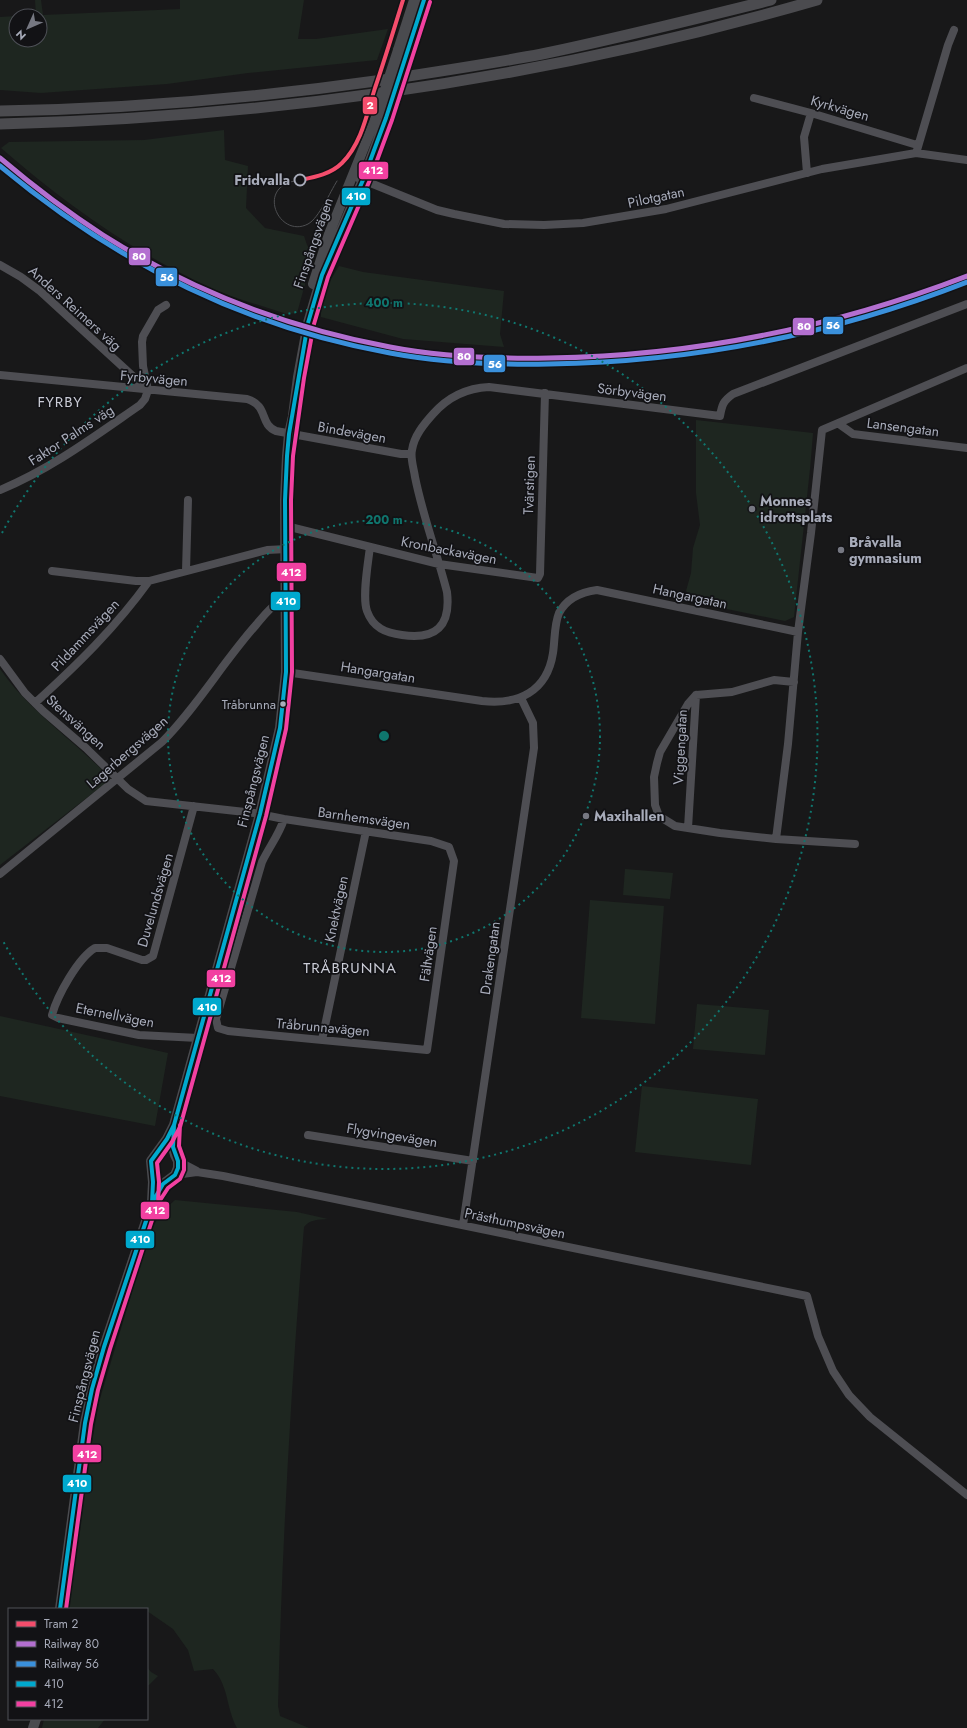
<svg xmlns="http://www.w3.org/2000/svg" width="967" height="1728" viewBox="0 0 967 1728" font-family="Jost,sans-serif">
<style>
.green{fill:#1e2620}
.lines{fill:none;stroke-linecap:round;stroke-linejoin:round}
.minor{stroke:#4e4e53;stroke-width:8}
.major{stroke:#4a4b4f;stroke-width:10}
.highway{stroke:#4b4b4f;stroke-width:11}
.tram{stroke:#4d4e51;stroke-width:1}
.major-bridge{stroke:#4a4b4f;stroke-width:10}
.bus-1-casing{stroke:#121215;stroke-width:7}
.bus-2-casing{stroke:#121215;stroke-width:7}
.bus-1{stroke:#00a9ce;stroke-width:4}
.bus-2{stroke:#f240a1;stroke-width:4}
.rail-1-casing{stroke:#121215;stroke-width:8}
.rail-2-casing{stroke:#121215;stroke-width:8}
.rail-1{stroke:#b36fd0;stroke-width:5}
.rail-2{stroke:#3a90db;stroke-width:5}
.tram-1-casing{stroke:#121215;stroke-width:7}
.tram-1{stroke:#f44d6c;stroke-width:4}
.ring{fill:none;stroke:#0f766e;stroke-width:2;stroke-dasharray:2 4}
.stop-dot{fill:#121215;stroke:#a8acba;stroke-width:2}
.poi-dot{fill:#767882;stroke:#121215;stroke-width:1.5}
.bus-dot{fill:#a8acba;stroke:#121215;stroke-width:1.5}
.labels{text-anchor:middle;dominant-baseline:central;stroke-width:3.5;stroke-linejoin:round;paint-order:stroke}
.bus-label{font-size:13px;fill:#a8acba;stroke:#121215;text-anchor:end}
.street-label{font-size:14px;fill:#a8acba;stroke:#121215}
.stop-label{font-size:14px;font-weight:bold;fill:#a8acba;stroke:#121215;text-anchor:end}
.poi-label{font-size:14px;font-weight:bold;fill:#a8acba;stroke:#121215;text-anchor:start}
.neighbourhood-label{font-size:15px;letter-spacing:1px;fill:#caccd6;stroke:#121215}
.centre{fill:#0f766e;stroke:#121215;stroke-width:2}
.ring-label{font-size:12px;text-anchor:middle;font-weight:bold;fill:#0f766e;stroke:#121215;stroke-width:3.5;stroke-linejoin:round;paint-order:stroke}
.line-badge{stroke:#121215;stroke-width:1.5}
.badge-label{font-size:11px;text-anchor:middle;font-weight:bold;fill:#fff}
</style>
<rect width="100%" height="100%" fill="#181819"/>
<path class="green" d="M 35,0 L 41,0 L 43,15 L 180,9 L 180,0 L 304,0 L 298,39 L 316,39 L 388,29 L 377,60 L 248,73 L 167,84 L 41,93 L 0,90 L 0,17 L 16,16 L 16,40 L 40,40 L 40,16 L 23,16 L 36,15 Z
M 224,130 L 225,160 L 248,166 L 246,208 L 265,228 L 304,236 L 307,245 L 315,257 L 309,270 L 297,313 L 287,314 C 260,305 232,298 207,286 C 130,250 64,203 1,148 L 9,142 L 144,140 Z
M 339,266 L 363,272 L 504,291 L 500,334 L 504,347 L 403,339 L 321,317 L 321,296 Z
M 696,420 L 813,433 L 810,469 L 794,617 L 785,621 L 698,603 L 686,591 L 691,573 L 693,548 L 700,525 L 696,493 Z
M 0,669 C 30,712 75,741 111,779 L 0,865 Z
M 625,869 L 673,873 L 670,899 L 623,895 Z
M 590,900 L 664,906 L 655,1024 L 581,1018 Z
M 697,1004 L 769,1010 L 765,1055 L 693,1049 Z
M 0,1016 L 168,1053 L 155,1126 L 0,1096 Z
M 642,1086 L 758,1099 L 751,1165 L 635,1152 Z
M 175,1200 L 297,1212 L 328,1219 C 318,1220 310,1219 304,1227 C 291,1386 282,1546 278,1706 L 280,1716 L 309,1728 L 237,1728 C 226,1708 229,1686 213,1669 L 194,1671 L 188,1650 L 173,1629 L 147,1611 L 147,1609 L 67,1609 L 82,1500 L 99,1402 L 150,1232 L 161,1213 Z
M 147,1667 L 151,1672 L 158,1676 L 149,1685 L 147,1685 Z
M 44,1719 L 105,1719 L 98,1728 L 42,1728 Z"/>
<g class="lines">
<path class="minor" d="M 754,98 L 811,113 L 917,145
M 917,150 L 948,45 L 954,30
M 807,173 L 804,137 L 811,113
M 358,178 L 437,210 L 454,214 L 504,224 L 544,225 L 583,223 L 666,209 L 822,169 L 916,153 L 967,160
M 0,265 L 21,277 L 40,291 L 148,390
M 0,375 L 247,399 C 269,406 259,424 276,431 L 401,454 L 411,454
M 839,424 L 853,434 L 967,448
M 0,490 C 51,469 95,436 140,405 L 145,399 L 148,390 L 143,366 L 142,342 L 143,336 L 158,310 L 166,305
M 286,526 L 439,564 L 538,578 L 540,574 L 545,393
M 370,547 C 368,563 362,597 367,611 C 373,628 386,633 402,635 C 436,640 451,626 447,592 C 437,553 423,517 415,477 C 414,469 410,458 412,450 C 414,436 424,424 433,414 C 448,397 467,388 489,387 L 720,416 C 722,405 723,401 733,394 L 967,304
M 52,571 L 136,581 L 149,581
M 186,571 L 188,500
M 0,659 L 25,693 L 43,711 L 86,748 L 128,789 L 146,801 L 254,813 L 284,819 L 431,841 L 449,847 L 454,861 L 427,1050 L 228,1031 L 218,1028 L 216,1019 L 262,862 C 269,847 279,835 284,819
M 286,672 L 482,701 C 518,705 547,692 553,653 C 555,640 554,625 559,613 C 567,598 581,592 597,590 L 798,632
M 696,695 L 688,704 L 660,752 L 657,763 L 654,777 L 655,805 L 659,816 L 675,826 L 720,833 L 776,839 L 855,844
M 35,703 C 77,665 116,627 149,581 L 267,550 L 287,549
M 194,806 L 153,956 L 146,960 L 142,960 L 107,948 L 95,948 C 78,958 57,996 52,1015 L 58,1018 L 139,1035 L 198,1038
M 688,828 L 696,695 L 732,692 L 774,680 L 794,682
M 776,839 L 788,744 L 798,632 L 811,533 L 822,430 L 967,368
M 0,874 L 162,742 C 197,707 223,662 256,625 C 262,618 270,607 278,603 C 281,602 284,602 287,603
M 322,1040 L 366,831
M 308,1135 L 473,1161
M 178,1161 L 197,1171
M 175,1175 L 197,1172 L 223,1176 L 807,1296 L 818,1336 L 833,1371 L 849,1395 L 870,1417 L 967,1495
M 463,1225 L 534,748 L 533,723 L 521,698"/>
<path class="major" d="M 408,49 L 424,0
M 398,50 L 414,0
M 313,284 L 329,234 L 375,120
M 152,1203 L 153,1182 L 151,1161 L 167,1139 L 174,1125 L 260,814 L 280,728 L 286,672 L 285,500 L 287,456 L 289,434 L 293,416 L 298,377 L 308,323 L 322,275 L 363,180 L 386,118
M 60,1609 L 85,1423 L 92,1389 L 104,1347 L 152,1203 L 163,1184 L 175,1175 L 178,1168 L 178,1161 L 175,1155 L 173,1147 L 174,1128
M 33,1728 L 36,1719"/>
<path class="highway" d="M 0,111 C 128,109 256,98 383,80 C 436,72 489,64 542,54 C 618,38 695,19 771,0
M 0,124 C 276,117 552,77 817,0"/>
<path class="tram" d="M 300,180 C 296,181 292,181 288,183 C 259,194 281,238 308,224 C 319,218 330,192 337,181"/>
<path class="major-bridge" d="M 386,118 L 408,49
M 375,120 L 398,50"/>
<g class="bus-1-casing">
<path id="bus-1" d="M 152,1203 L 153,1182 L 151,1161 L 167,1139 L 174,1125 L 260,814 L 280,728 L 286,672 L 285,500 L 287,456 L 289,434 L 308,323 L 322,275 L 363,180 L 386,118 L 424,0
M 60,1609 L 85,1423 L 92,1389 L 104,1347 L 152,1203 L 163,1184 L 175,1175 L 178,1168 L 178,1161 L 173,1147 L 174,1125"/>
</g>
<g class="bus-2-casing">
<path id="bus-2" d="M 158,1203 L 159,1182 L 157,1163 L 172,1142 L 180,1127 L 266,816 L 286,729 L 292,672 L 291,500 L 293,456 L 304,378 L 314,324 L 328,277 L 369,182 L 392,120 L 430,2
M 66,1609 L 91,1424 L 98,1390 L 110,1349 L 157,1205 L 168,1188 L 180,1179 L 184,1170 L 184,1160 L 179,1146 L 180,1125"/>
</g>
<use href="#bus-1" class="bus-1"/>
<use href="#bus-2" class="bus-2"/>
<g class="rail-1-casing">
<path id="rail-1" d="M 0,158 C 33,186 67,212 103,235 C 190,290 289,328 390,347 C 442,357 496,359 549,358 C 692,356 834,327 967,276"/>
</g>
<g class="rail-2-casing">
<path id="rail-2" d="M 0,166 C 114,261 244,327 390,353 C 443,363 496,365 549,364 C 692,362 834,334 967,282"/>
</g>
<use href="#rail-1" class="rail-1"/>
<use href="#rail-2" class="rail-2"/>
<g class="tram-1-casing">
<path id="tram-1" d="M 300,180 C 315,177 331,174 342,163 C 362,143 367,113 375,88 C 385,59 394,29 403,0"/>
</g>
<use href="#tram-1" class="tram-1"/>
</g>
<g class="ring">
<circle cx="384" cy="736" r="216"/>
<path d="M2 533A433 433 0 1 1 2 939"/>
</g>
<circle class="stop-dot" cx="300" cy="180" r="5.5"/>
<g class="poi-dot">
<circle cx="752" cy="509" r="4"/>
<circle cx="841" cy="550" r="4"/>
<circle cx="586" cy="816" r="4"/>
</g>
<circle class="bus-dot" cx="283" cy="704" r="3.5"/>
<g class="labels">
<g class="bus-label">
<text x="276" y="704">Tråbrunna</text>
</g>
<g class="street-label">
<text transform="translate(840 108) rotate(16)">Kyrkvägen</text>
<text transform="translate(656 197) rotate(-12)">Pilotgatan</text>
<text transform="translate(313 243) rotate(-71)">Finspångsvägen</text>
<text transform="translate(75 308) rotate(42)">Anders Reimers väg</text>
<text transform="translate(154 378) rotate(5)">Fyrbyvägen</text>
<text transform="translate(632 392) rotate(7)">Sörbyvägen</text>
<text transform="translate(903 427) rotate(7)">Lansengatan</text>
<text transform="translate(352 432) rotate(10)">Bindevägen</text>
<text transform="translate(71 435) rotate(-33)">Faktor Palms väg</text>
<text transform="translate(529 485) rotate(-88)">Tvärstigen</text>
<text transform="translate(449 550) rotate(11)">Kronbackavägen</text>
<text transform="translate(690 596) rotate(12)">Hangargatan</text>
<text transform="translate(85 635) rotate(-47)">Pildammsvägen</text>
<text transform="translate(378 672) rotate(9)">Hangargatan</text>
<text transform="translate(76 722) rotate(42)">Stensvängen</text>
<text transform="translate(680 747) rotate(-87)">Viggengatan</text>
<text transform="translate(127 752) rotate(-41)">Lagerbergsvägen</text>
<text transform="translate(253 781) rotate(-76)">Finspångsvägen</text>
<text transform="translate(364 818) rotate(8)">Barnhemsvägen</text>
<text transform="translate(155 900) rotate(-74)">Duvelundsvägen</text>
<text transform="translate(336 909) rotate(-78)">Knektvägen</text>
<text transform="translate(428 954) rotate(-82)">Fältvägen</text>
<text transform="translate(490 958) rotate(-82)">Drakengatan</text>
<text transform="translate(115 1015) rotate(11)">Eternellvägen</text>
<text transform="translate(323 1027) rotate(5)">Tråbrunnavägen</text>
<text transform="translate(392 1135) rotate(9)">Flygvingevägen</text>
<text transform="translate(515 1223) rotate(12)">Prästhumpsvägen</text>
<text transform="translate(84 1376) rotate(-76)">Finspångsvägen</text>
</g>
<g class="stop-label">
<text x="290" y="180">Fridvalla</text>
</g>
<g class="poi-label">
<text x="760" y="501">Monnes<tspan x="760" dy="16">idrottsplats</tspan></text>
<text x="849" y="542">Bråvalla<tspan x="849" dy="16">gymnasium</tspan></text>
<text x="594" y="816">Maxihallen</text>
</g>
<g class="neighbourhood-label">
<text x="60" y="402">FYRBY</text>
<text x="350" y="968">TRÅBRUNNA</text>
</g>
</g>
<circle cx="384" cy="736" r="6" class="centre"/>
<g class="ring-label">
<text x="384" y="307">400 m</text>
<text x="384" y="524">200 m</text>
</g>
<g class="line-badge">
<rect x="362" y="96" width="16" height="19" rx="4" fill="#f44d6c"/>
<rect x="358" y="161" width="31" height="19" rx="4" fill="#f240a1"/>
<rect x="341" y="187" width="30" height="19" rx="4" fill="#00a9ce"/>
<rect x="128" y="247" width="23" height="19" rx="4" fill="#b36fd0"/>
<rect x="155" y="267" width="23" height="20" rx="4" fill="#3a90db"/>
<rect x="822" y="316" width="22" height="19" rx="4" fill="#3a90db"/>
<rect x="792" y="317" width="23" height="19" rx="4" fill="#b36fd0"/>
<rect x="453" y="347" width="22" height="19" rx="4" fill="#b36fd0"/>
<rect x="483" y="354" width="23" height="19" rx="4" fill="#3a90db"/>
<rect x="276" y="562" width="31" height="20" rx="4" fill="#f240a1"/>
<rect x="270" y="591" width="31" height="20" rx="4" fill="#00a9ce"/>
<rect x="206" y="969" width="30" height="19" rx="4" fill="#f240a1"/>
<rect x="192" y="997" width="30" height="19" rx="4" fill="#00a9ce"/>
<rect x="140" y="1201" width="30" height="19" rx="4" fill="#f240a1"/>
<rect x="125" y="1230" width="30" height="19" rx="4" fill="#00a9ce"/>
<rect x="72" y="1444" width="30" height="19" rx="4" fill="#f240a1"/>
<rect x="62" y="1474" width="30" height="19" rx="4" fill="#00a9ce"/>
</g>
<g class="badge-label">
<text x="370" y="109">2</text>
<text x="373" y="174">412</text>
<text x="356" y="200">410</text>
<text x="139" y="260">80</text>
<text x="167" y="281">56</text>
<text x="833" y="329">56</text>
<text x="804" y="330">80</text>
<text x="464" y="360">80</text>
<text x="495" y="368">56</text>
<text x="291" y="576">412</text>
<text x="286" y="605">410</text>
<text x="221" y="982">412</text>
<text x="207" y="1011">410</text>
<text x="155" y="1214">412</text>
<text x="140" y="1243">410</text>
<text x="87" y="1458">412</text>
<text x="77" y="1487">410</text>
</g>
<rect x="8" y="1608" width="140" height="112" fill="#121215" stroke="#4e5057"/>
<rect x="16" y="1621" width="20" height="6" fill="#f44d6c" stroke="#4e5057"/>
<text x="44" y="1628" font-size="12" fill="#a8acba">Tram 2</text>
<rect x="16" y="1641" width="20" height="6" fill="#b36fd0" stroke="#4e5057"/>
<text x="44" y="1648" font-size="12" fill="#a8acba">Railway 80</text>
<rect x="16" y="1661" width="20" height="6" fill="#3a90db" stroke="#4e5057"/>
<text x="44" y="1668" font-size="12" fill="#a8acba">Railway 56</text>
<rect x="16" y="1681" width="20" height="6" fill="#00a9ce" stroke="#4e5057"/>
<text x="44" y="1688" font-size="12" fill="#a8acba">410</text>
<rect x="16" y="1701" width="20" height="6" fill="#f240a1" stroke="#4e5057"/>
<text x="44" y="1708" font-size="12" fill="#a8acba">412</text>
<g transform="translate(28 28) rotate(225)"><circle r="19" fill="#121215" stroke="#4e5057"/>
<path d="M0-3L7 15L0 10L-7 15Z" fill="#767882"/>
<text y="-6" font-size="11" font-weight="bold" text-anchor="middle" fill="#a8acba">N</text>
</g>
</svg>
